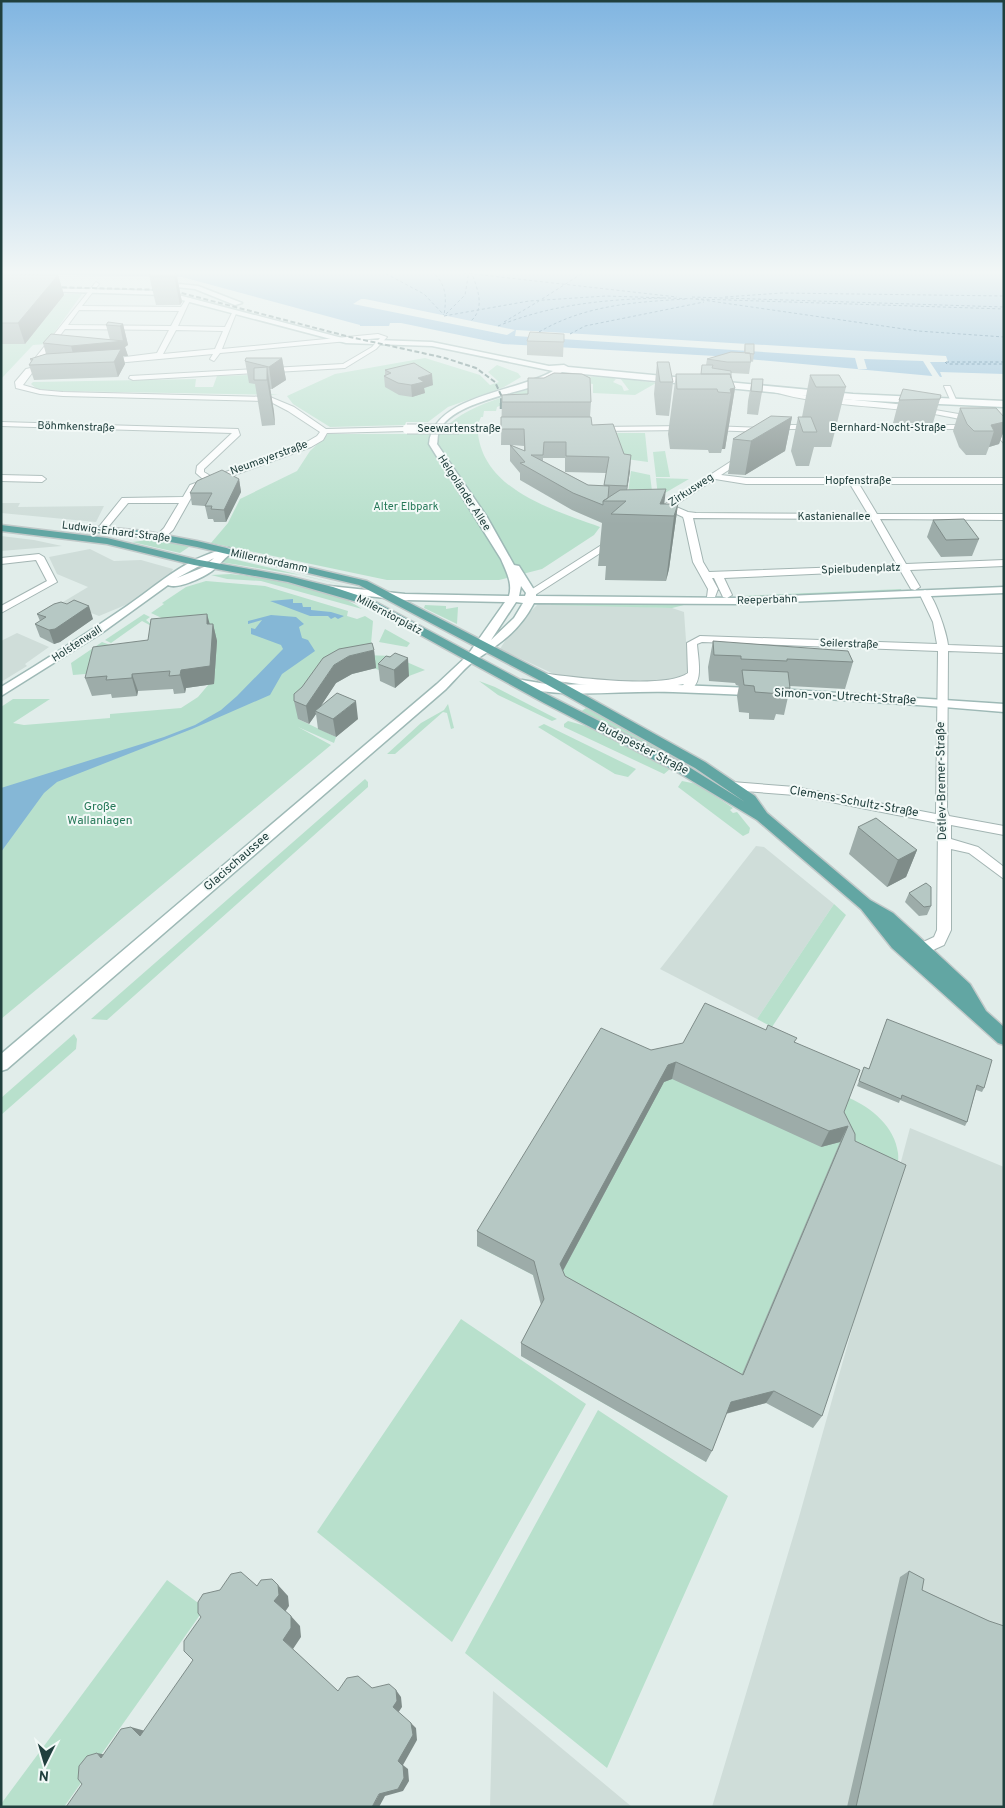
<svg xmlns="http://www.w3.org/2000/svg" width="1005" height="1808" viewBox="0 0 1005 1808" font-family="Overpass,sans-serif">
<style>
.built{fill:#cfddd9}
.green{fill:#b8e0cc}
.water{fill:#85b7d6}
.pier{fill:#e1edea}
.lines{fill:none;stroke-linecap:round;stroke-linejoin:round}
.ferry{stroke:#15567f;stroke-width:1;stroke-dasharray:3 2.5;stroke-linecap:butt}
.street-casing{stroke:#a3b5b3;stroke-width:2}
.secondary-casing{stroke:#9eb9b6;stroke-width:3}
.primary-casing{stroke:#c1c9c9;stroke-width:3}
.street{fill:#fff;fill-rule:evenodd}
.secondary{fill:#fff;fill-rule:evenodd}
.primary{fill:#62a6a3;fill-rule:evenodd}
.rail-far1{stroke:#5a7a79;stroke-width:2;stroke-dasharray:5 2.5;stroke-linecap:butt}
.rail{stroke:#5a7a79;stroke-width:2.5;stroke-dasharray:6 3;stroke-linecap:butt}
.street-bridge-casing{stroke:#a3b5b3;stroke-width:11;stroke-linecap:butt}
.street-bridge{stroke:#fff;stroke-width:9}
.wall{fill:#9daca9;fill-rule:evenodd}
.shaded-wall{fill:#7f8c89}
.building{fill:#b6c8c4;stroke:#7f8c89;fill-rule:evenodd}
.labels{text-anchor:middle;dominant-baseline:central;stroke-width:4;stroke-linejoin:round;paint-order:stroke}
.far-street-label{font-size:11px;fill:#203f3d;stroke:#f2f9f7}
.far-park-label{font-size:11px;fill:#277959;stroke:#f2f9f7}
.street-label{font-size:12px;fill:#203f3d;stroke:#f2f9f7}
.park-label{font-size:12px;fill:#277959;stroke:#f2f9f7}
</style>
<rect width="100%" height="100%" fill="#e1edea"/>
<path class="built" d="M 1,503 L 20,503 L 18,507 L 104,506 L 96,522 L 1,513 Z
M 1,536 L 34,540 L 62,546 L 1,551 Z
M 90,549 L 114,561 L 141,560 L 173,569 L 169,578 L 128,604 L 99,616 L 63,602 L 88,587 L 57,574 L 49,557 Z
M 539,603 L 672,608 L 684,612 L 689,683 L 575,678 L 554,674 L 500,649 L 511,631 Z
M 17,633 L 49,647 L 25,664 L 27,666 L 1,682 L 1,641 Z
M 756,846 L 764,847 L 834,904 L 757,1019 L 660,969 Z
M 910,1128 L 1004,1167 L 1004,1807 L 712,1807 L 799,1517 L 874,1251 L 877,1251 Z
M 493,1691 L 632,1807 L 490,1807 Z"/>
<path class="green" d="M 65,294 L 82,294 L 46,344 L 33,345 L 1,379 L 1,344 L 25,344 Z
M 425,358 L 480,375 L 490,385 L 499,382 L 488,372 L 497,365 L 518,373 L 521,377 L 504,387 L 448,407 L 428,422 L 406,422 L 405,425 L 330,427 L 293,404 L 287,396 L 335,374 Z
M 249,375 L 262,393 L 279,395 L 61,391 L 37,389 L 31,384 L 33,382 L 196,379 L 195,387 L 213,387 L 217,376 Z
M 580,376 L 613,378 L 616,379 L 613,382 L 622,386 L 624,391 L 629,390 L 620,378 L 656,383 L 635,395 L 593,393 L 593,384 L 585,383 Z
M 555,383 L 497,407 L 496,411 L 484,411 L 483,417 L 481,417 L 478,424 L 449,424 C 475,402 522,391 555,383 Z
M 598,433 L 645,433 L 648,462 L 626,459 Z
M 328,434 L 478,434 C 485,491 554,510 600,527 L 594,535 L 542,569 L 499,580 L 387,580 L 211,543 L 228,523 L 240,499 L 297,471 L 310,451 Z
M 665,451 L 670,477 L 656,477 L 653,452 Z
M 631,471 L 650,475 L 653,499 L 626,508 Z
M 656,478 L 689,479 L 658,497 Z
M 156,539 L 160,540 L 192,545 L 180,553 L 132,542 Z
M 224,557 L 355,588 L 306,576 L 220,562 Z
M 231,574 C 268,578 332,587 362,609 L 261,581 L 227,579 L 211,575 Z
M 206,581 L 265,586 L 348,611 L 347,616 L 357,619 L 365,616 L 373,621 L 371,644 L 363,644 L 364,655 L 393,656 L 425,670 L 409,676 L 397,671 L 392,675 L 363,664 L 353,665 L 298,719 L 336,737 L 334,743 L 298,727 L 331,745 L 1,1019 L 1,707 L 13,699 L 50,699 L 13,723 L 24,725 L 110,718 L 110,714 L 181,708 L 198,697 L 209,684 L 166,620 L 151,613 L 164,604 L 162,603 L 186,587 Z
M 901,589 L 902,592 L 742,599 L 741,596 Z
M 552,603 L 684,605 L 672,608 L 551,605 Z
M 425,605 L 446,606 L 446,609 L 458,607 L 457,624 L 424,608 Z
M 144,614 L 150,617 L 146,620 L 157,629 L 142,621 L 111,643 L 105,640 Z
M 385,629 L 410,643 L 407,647 L 379,642 Z
M 102,642 L 113,646 L 97,673 L 73,675 L 71,663 Z
M 479,681 L 495,687 L 557,719 L 552,721 L 498,695 Z
M 448,704 L 454,728 L 451,729 L 447,713 L 443,712 L 395,754 L 387,754 L 421,723 L 444,710 Z
M 586,708 L 705,772 L 745,802 L 703,774 L 599,721 L 579,713 Z
M 568,721 L 589,727 L 670,769 L 664,774 L 564,727 L 564,724 Z
M 544,724 L 636,769 L 628,777 L 615,774 L 538,727 Z
M 365,779 L 368,782 L 368,787 L 107,1020 L 91,1019 Z
M 682,781 L 697,784 L 733,808 L 730,810 L 733,813 L 737,812 L 750,828 L 749,833 L 743,836 L 678,787 Z
M 834,904 L 846,915 L 772,1027 L 757,1019 Z
M 74,1034 L 77,1039 L 76,1049 L 1,1115 L 1,1098 Z
M 599,1045 L 849,1098 C 871,1107 895,1127 898,1153 C 899,1162 897,1172 896,1180 L 813,1428 L 762,1400 L 726,1410 L 706,1462 L 521,1356 L 545,1309 L 533,1275 L 477,1246 Z
M 461,1319 L 586,1404 L 452,1642 L 317,1532 Z
M 598,1410 L 728,1496 L 607,1768 L 465,1653 Z
M 167,1580 L 205,1608 L 64,1807 L 1,1807 L 1,1804 Z"/>
<path class="water" d="M 1,271 L 1004,271 L 1004,374 L 940,372 L 942,377 L 932,376 L 715,356 L 503,344 L 401,323 L 390,323 L 389,326 L 360,326 L 360,325 L 182,277 L 1,274 Z
M 293,599 L 293,603 L 302,603 L 303,607 L 311,607 L 311,610 L 331,612 L 344,616 L 338,619 L 335,617 L 331,619 L 328,616 L 310,616 L 270,601 Z
M 271,615 L 296,617 L 304,624 L 299,627 L 302,638 L 308,640 L 315,651 L 282,674 L 270,695 L 192,729 L 57,782 L 44,793 L 1,852 L 1,788 L 164,737 L 195,725 L 221,710 L 237,696 L 283,649 L 281,645 L 251,634 L 251,628 L 255,629 L 262,620 L 248,624 L 248,621 Z"/>
<path class="pier" d="M 361,299 L 365,299 L 515,330 L 507,335 L 353,304 Z
M 516,330 L 946,356 L 948,362 L 930,362 L 940,377 L 933,377 L 923,361 L 864,359 L 867,369 L 858,369 L 855,358 L 515,336 Z"/>
<g class="lines">
<path class="ferry" d="M 381,271 L 424,294 L 444,315
M 431,271 C 446,283 447,296 444,315
M 447,271 L 677,297
M 471,271 C 477,288 486,307 471,321
M 692,297 L 1004,307
M 725,297 L 782,293 L 1004,296
M 542,299 L 586,271
M 696,299 L 918,331 L 1004,337
M 446,314 L 465,295 L 469,271
M 444,316 L 529,301 L 606,296 L 1004,309
M 504,322 L 539,301
M 498,326 C 552,304 608,299 666,298
M 539,332 C 585,305 635,302 687,299
M 570,334 L 585,326 L 704,302
M 945,362 L 947,364 L 1004,364
M 946,362 L 1004,362"/>
<g class="street-casing">
<path id="street" d="M 96,282 L 99,284 L 82,306 L 181,307 L 187,298 L 191,298 L 178,326 L 225,327 L 233,311 L 237,311 L 222,349 L 378,334 L 387,337 L 376,349 L 345,368 L 133,380 L 129,378 L 130,376 L 343,364 L 372,347 L 380,338 L 220,353 L 214,361 L 210,359 L 213,354 L 105,364 L 102,364 L 102,360 L 157,353 L 169,330 L 65,329 L 40,361 L 49,363 L 50,368 L 32,373 L 23,385 L 40,390 L 63,392 L 270,397 L 294,407 L 326,429 L 407,427 L 411,429 L 407,431 L 327,433 L 323,440 L 311,447 L 196,489 L 173,530 L 163,539 L 155,537 L 164,528 L 179,503 L 128,503 L 104,532 L 98,532 L 98,528 L 122,498 L 183,497 L 190,485 L 204,480 L 196,473 L 197,466 L 232,433 L 1,426 L 1,422 L 238,429 L 240,435 L 204,469 L 204,472 L 212,477 L 305,443 L 317,436 L 320,432 L 288,411 L 269,401 L 63,396 L 40,394 L 16,388 L 15,382 L 26,369 L 40,366 L 32,362 ZM 79,310 L 179,311 L 171,326 L 68,325 ZM 176,330 L 223,331 L 215,349 L 163,354 Z
M 944,386 L 950,386 L 958,404 L 952,404 Z
M 777,388 L 802,395 L 906,405 L 970,416 L 993,425 L 1004,425 L 1004,429 L 998,429 L 1004,436 L 1004,443 L 989,429 L 777,429 L 766,432 L 710,430 L 706,428 L 710,426 L 766,428 L 777,425 L 979,425 C 965,419 950,417 934,414 C 881,405 826,407 774,392 L 773,390 Z
M 689,426 L 690,428 L 686,430 L 595,431 L 591,429 L 595,427 Z
M 459,427 L 519,427 L 523,429 L 519,431 L 456,431 L 455,429 Z
M 744,453 L 748,456 L 747,458 L 721,475 L 746,478 L 1004,478 L 1004,484 L 859,484 L 877,514 L 1004,514 L 1004,520 L 880,519 L 906,564 L 1004,560 L 1004,566 L 910,570 L 920,587 L 915,590 L 911,589 L 900,570 L 724,578 L 732,595 L 727,598 L 723,597 L 714,578 L 712,578 L 718,589 L 715,597 L 707,597 L 708,589 L 693,562 L 684,520 L 683,517 L 668,510 L 661,513 L 656,510 ZM 715,479 L 746,484 L 850,484 L 868,514 L 696,513 L 688,512 L 674,506 ZM 693,518 L 871,519 L 897,565 L 709,572 L 703,562 Z
M 1,475 L 42,476 L 46,479 L 42,482 L 1,481 Z
M 611,539 L 619,541 L 535,595 L 526,593 Z
M 39,554 L 44,557 L 57,582 L 1,613 L 1,606 L 47,581 L 36,560 L 1,564 L 1,558 Z
M 925,590 C 934,593 947,634 948,645 L 1004,647 L 1004,653 L 948,651 L 947,810 L 949,816 L 1004,826 L 1004,835 L 951,825 L 951,839 L 978,847 L 1004,867 L 1004,879 L 969,853 L 951,849 L 951,930 L 944,945 L 913,959 L 908,957 L 906,953 L 908,949 L 934,937 L 937,930 L 938,823 L 795,795 L 732,790 L 726,786 L 732,782 L 795,787 L 936,814 L 938,651 L 702,642 L 697,644 C 698,659 705,687 686,691 L 680,688 L 684,684 C 640,693 586,685 541,679 L 535,676 L 541,673 C 571,677 665,690 688,673 L 687,643 L 700,636 L 937,644 L 933,622 L 921,597 L 920,593 Z"/>
</g>
<g class="secondary-casing">
<path id="secondary" d="M 159,282 L 198,286 L 242,303 L 235,305 L 195,289 L 157,285 Z
M 43,288 L 163,291 L 346,339 L 432,342 L 549,366 L 564,365 L 568,367 L 853,394 L 1004,401 L 1004,407 L 853,400 L 562,372 C 554,377 545,383 535,386 C 511,394 448,405 439,432 C 437,436 438,441 437,444 L 487,517 L 514,565 L 519,566 L 536,593 L 536,596 L 739,598 L 1004,587 L 1004,593 L 739,604 L 534,603 C 519,631 502,642 477,659 C 467,665 455,680 446,689 L 7,1069 L 1,1071 L 1,1054 L 437,684 L 467,656 L 505,602 L 405,600 L 329,592 L 324,589 L 329,586 L 405,594 L 509,596 C 513,583 506,571 501,559 L 429,444 C 433,395 518,392 553,371 L 432,346 L 346,343 L 163,295 L 41,291 ZM 521,586 L 526,593 L 525,596 L 519,596 ZM 516,602 L 523,603 L 514,618 L 491,640 Z
M 229,548 L 234,551 L 233,553 C 226,555 219,566 212,571 C 204,577 177,590 168,585 L 103,632 L 1,696 L 1,687 C 44,661 86,634 127,606 C 163,581 185,558 229,548 ZM 214,558 L 204,567 L 177,578 Z
M 522,680 L 552,685 L 628,683 L 778,689 L 1004,704 L 1004,712 C 894,702 784,696 673,692 C 622,690 567,699 518,687 L 516,684 Z"/>
</g>
<g class="primary-casing">
<path id="primary" d="M 1,525 L 107,538 L 194,559 L 288,576 L 333,587 L 372,600 L 552,697 L 689,767 L 745,802 L 695,768 L 537,679 L 359,585 L 197,547 L 144,537 L 80,531 L 75,528 L 80,525 L 144,531 L 197,541 L 367,581 L 545,673 L 705,762 L 755,796 L 767,813 L 870,900 L 893,913 L 915,933 L 970,984 L 986,1011 L 1004,1027 L 1004,1045 L 998,1043 L 892,948 L 861,909 L 757,820 L 679,773 L 544,703 L 364,604 L 288,582 L 194,565 L 107,544 L 1,531 Z"/>
</g>
<use href="#street" class="street"/>
<use href="#secondary" class="secondary"/>
<use href="#primary" class="primary"/>
<path class="rail-far1" d="M 47,287 L 170,290 L 350,337 L 445,358 L 476,368 L 495,382 L 501,395 L 501,405"/>
<path class="rail" d="M 501,403 L 501,412"/>
<g class="street-bridge-casing">
<path id="street-bridge" d="M 407,429 L 459,429"/>
</g>
<use href="#street-bridge" class="street-bridge"/>
</g>
<path class="wall" d="M 176,272 L 182,302 L 180,305 L 156,305 L 149,275 Z
M 1,274 L 58,275 L 64,295 L 25,344 L 1,344 Z
M 123,324 L 128,345 L 125,347 L 128,356 L 123,356 L 125,364 L 118,377 L 34,380 L 29,365 L 31,362 L 30,359 L 46,354 L 43,343 L 110,340 L 106,325 Z
M 564,334 L 563,357 L 527,355 L 527,341 Z
M 745,344 L 754,354 L 753,362 L 751,361 L 749,374 L 731,373 L 731,378 L 735,388 L 725,449 L 722,449 L 721,453 L 709,453 L 708,450 L 670,449 L 668,434 L 676,374 L 701,374 L 706,365 L 707,359 L 744,353 Z
M 282,358 L 286,380 L 272,389 L 270,389 L 274,412 L 275,425 L 262,426 L 255,384 L 249,383 L 245,361 Z
M 657,362 L 673,382 L 669,416 L 656,415 L 654,394 Z
M 385,370 L 433,385 L 424,388 L 425,393 L 412,397 L 399,395 L 385,387 L 384,376 L 385,375 Z
M 810,375 L 846,387 L 831,447 L 814,447 L 809,466 L 796,466 L 791,451 L 798,417 L 802,417 Z
M 752,379 L 762,392 L 758,415 L 747,414 L 748,401 Z
M 502,395 L 591,402 L 590,417 L 592,425 L 630,471 L 627,490 L 665,504 L 678,504 L 669,569 L 666,581 L 605,580 L 606,566 L 598,566 L 602,523 L 572,510 L 520,480 L 520,473 L 510,461 L 510,445 L 501,445 ZM 512,445 L 524,446 L 524,451 ZM 543,458 L 565,458 L 565,472 L 606,473 L 604,486 L 588,485 L 543,461 Z
M 940,399 L 933,423 L 893,423 L 899,400 Z
M 960,408 L 1004,417 L 1004,430 L 999,444 L 989,447 L 986,455 L 966,455 L 959,447 L 953,431 Z
M 792,417 L 785,451 L 745,475 L 728,474 L 733,439 Z
M 239,479 L 241,492 L 226,522 L 214,522 L 213,519 L 208,519 L 205,506 L 192,505 L 190,493 Z
M 933,520 L 979,539 L 972,556 L 941,557 L 927,537 Z
M 37,614 L 93,619 L 60,642 L 54,644 L 40,637 L 35,624 L 40,621 Z
M 210,624 L 213,624 L 217,641 L 214,684 L 186,688 L 185,693 L 174,694 L 173,689 L 138,691 L 137,696 L 112,698 L 111,694 L 92,696 L 85,678 L 148,640 Z
M 713,641 L 853,662 L 845,689 L 790,686 L 790,688 L 784,715 L 776,714 L 774,720 L 749,719 L 749,713 L 739,712 L 737,696 L 739,686 L 736,685 L 735,683 L 709,681 L 708,667 Z
M 374,650 L 376,668 L 352,674 L 336,683 L 320,707 L 358,719 L 336,737 L 318,729 L 316,714 L 309,724 L 298,719 L 294,701 Z
M 378,664 L 409,676 L 395,688 L 380,681 Z
M 858,827 L 917,850 L 906,877 L 887,887 L 849,854 Z
M 909,893 L 931,906 L 927,915 L 919,916 L 905,902 Z
M 887,1019 L 984,1088 L 982,1092 L 976,1090 L 967,1122 L 965,1126 L 900,1100 L 899,1103 L 857,1086 L 864,1067 L 869,1069 Z
M 795,1042 L 844,1112 L 855,1134 L 822,1416 L 813,1428 L 766,1403 L 726,1414 L 712,1451 L 706,1462 L 521,1356 L 521,1343 L 541,1305 L 533,1275 L 477,1246 L 477,1231 L 651,1050 ZM 672,1079 L 821,1147 L 840,1142 L 742,1374 L 565,1276 L 563,1271 L 664,1082 Z
M 909,1571 L 922,1590 L 939,1598 L 989,1621 L 1004,1807 L 847,1807 L 900,1577 Z"/>
<path class="shaded-wall" d="M 176,272 L 182,302 L 180,305 L 174,276 Z
M 58,275 L 64,295 L 25,344 L 18,323 Z
M 123,324 L 128,345 L 125,347 L 128,356 L 123,356 L 125,364 L 118,377 L 114,362 L 75,361 L 71,346 L 123,341 L 120,326 Z
M 282,358 L 286,380 L 272,389 L 269,367 Z
M 267,367 L 274,412 L 275,425 L 267,380 Z
M 432,374 L 433,385 L 424,388 L 425,393 L 412,397 L 411,385 L 418,378 Z
M 735,388 L 725,449 L 722,449 L 731,393 L 730,389 Z
M 792,417 L 785,451 L 745,475 L 751,441 Z
M 1004,422 L 1004,430 L 999,444 L 989,447 L 994,431 L 991,425 Z
M 631,455 L 630,471 L 625,503 L 627,486 Z
M 239,479 L 241,492 L 226,522 L 224,510 Z
M 666,489 L 663,515 L 660,504 Z
M 678,504 L 669,569 L 666,581 L 674,516 Z
M 89,606 L 93,619 L 60,642 L 54,644 L 49,630 Z
M 207,614 L 212,632 L 207,624 Z
M 213,624 L 217,641 L 214,684 L 186,688 L 185,693 L 180,675 L 181,670 Z
M 374,650 L 376,668 L 352,674 L 336,683 L 317,712 L 315,711 L 316,714 L 309,724 L 306,706 L 334,665 L 349,656 Z
M 408,658 L 409,676 L 395,688 L 394,670 Z
M 132,674 L 138,691 L 137,696 L 132,678 Z
M 356,701 L 358,719 L 336,737 L 333,719 Z
M 917,850 L 906,877 L 887,887 L 898,860 Z
M 676,1062 L 672,1079 L 664,1082 L 559,1278 L 560,1264 L 668,1065 Z
M 848,1126 L 840,1142 L 821,1147 L 829,1131 Z
M 774,1391 L 766,1403 L 724,1414 L 731,1402 Z
M 278,1585 L 288,1596 L 289,1606 L 285,1612 L 274,1601 Z
M 291,1616 L 300,1626 L 301,1637 L 293,1649 L 346,1698 L 283,1640 Z
M 396,1690 L 401,1697 L 402,1707 L 398,1713 L 393,1707 Z
M 411,1723 L 416,1728 L 417,1740 L 403,1765 L 408,1769 L 409,1781 L 403,1791 L 385,1796 L 379,1807 L 372,1807 L 398,1761 Z
M 131,1727 L 149,1732 L 140,1736 Z
M 97,1753 L 117,1757 L 101,1758 Z"/>
<path class="building" d="M 152,271 L 170,271 L 176,272 L 174,276 L 149,275 Z
M 1,274 L 58,275 L 18,323 L 1,323 Z
M 108,322 L 123,324 L 120,326 L 106,325 Z
M 530,332 L 564,334 L 564,342 L 527,341 Z
M 51,334 L 124,341 L 71,346 L 43,343 Z
M 745,344 L 754,344 L 754,354 L 745,353 Z
M 121,349 L 114,362 L 29,365 L 33,359 L 30,359 L 46,354 Z
M 731,352 L 750,353 L 751,362 L 727,362 L 707,359 Z
M 246,358 L 282,358 L 269,367 L 245,361 Z
M 657,362 L 669,362 L 673,382 L 660,382 Z
M 414,363 L 432,374 L 418,378 L 424,382 L 411,385 L 398,383 L 384,376 L 391,373 L 385,370 Z
M 702,365 L 713,365 L 712,368 L 731,371 L 731,378 L 730,374 L 701,374 Z
M 267,367 L 267,380 L 254,380 L 254,368 Z
M 554,373 L 582,374 L 590,378 L 591,402 L 502,402 L 502,395 L 528,394 L 528,378 L 544,378 Z
M 676,374 L 730,374 L 735,388 L 730,389 L 731,393 L 718,392 L 717,389 L 677,389 Z
M 810,375 L 839,375 L 846,387 L 816,387 Z
M 752,379 L 763,379 L 762,392 L 751,391 Z
M 903,389 L 941,395 L 940,399 L 899,400 Z
M 960,408 L 996,408 L 1004,417 L 1004,422 L 991,425 L 994,431 L 974,431 L 967,424 Z
M 771,416 L 792,417 L 751,441 L 733,439 Z
M 501,417 L 591,417 L 592,425 L 613,424 L 624,454 L 631,455 L 627,486 L 604,485 L 609,457 L 566,456 L 566,442 L 544,442 L 543,455 L 531,455 L 588,485 L 609,486 L 608,498 L 603,501 L 603,505 L 573,493 L 520,463 L 525,462 L 510,445 L 525,451 L 524,429 L 501,429 Z
M 798,417 L 811,417 L 817,432 L 803,432 Z
M 222,470 L 239,479 L 224,510 L 211,509 L 212,506 L 205,506 L 212,493 L 190,493 L 197,481 Z
M 666,489 L 660,504 L 678,504 L 674,516 L 611,514 L 626,501 L 603,501 L 620,490 Z
M 964,519 L 979,539 L 946,540 L 933,520 Z
M 74,600 L 89,606 L 55,629 L 49,630 L 35,624 L 46,617 L 37,614 L 54,604 L 61,602 L 67,604 Z
M 207,614 L 207,624 L 213,624 L 210,666 L 181,670 L 180,675 L 169,676 L 170,671 L 132,674 L 132,678 L 106,680 L 107,676 L 85,678 L 93,647 L 148,640 L 151,619 Z
M 713,641 L 848,651 L 853,662 L 787,659 L 787,661 L 741,659 L 741,656 L 714,655 Z
M 372,643 L 374,650 L 349,656 L 334,665 L 306,706 L 294,701 L 294,694 L 302,687 L 323,658 L 339,649 Z
M 395,653 L 408,658 L 394,670 L 378,664 L 386,656 L 390,657 Z
M 742,670 L 788,672 L 790,688 L 780,688 L 781,694 L 755,692 L 754,686 L 744,685 Z
M 337,693 L 356,701 L 333,719 L 315,711 Z
M 876,818 L 917,850 L 898,860 L 858,827 Z
M 926,883 L 931,887 L 931,906 L 924,907 L 909,893 Z
M 705,1003 L 766,1030 L 768,1025 L 797,1038 L 794,1042 L 860,1070 L 844,1112 L 855,1134 L 855,1141 L 906,1165 L 822,1416 L 774,1391 L 731,1402 L 712,1451 L 521,1343 L 544,1299 L 534,1261 L 477,1231 L 601,1028 L 651,1050 L 665,1047 L 683,1043 ZM 676,1062 L 829,1131 L 848,1126 L 743,1375 L 565,1276 L 560,1264 L 668,1065 Z
M 887,1019 L 992,1060 L 984,1088 L 977,1085 L 967,1122 L 902,1095 L 901,1099 L 859,1081 L 864,1067 L 869,1069 Z
M 909,1571 L 924,1579 L 922,1590 L 939,1598 L 989,1621 L 1004,1626 L 1004,1807 L 856,1807 Z
M 241,1572 L 257,1586 L 261,1580 L 272,1579 L 278,1585 L 279,1595 L 274,1601 L 291,1616 L 291,1628 L 283,1640 L 338,1691 L 347,1678 L 358,1676 L 372,1688 L 389,1684 L 396,1690 L 397,1701 L 393,1707 L 411,1723 L 413,1735 L 398,1761 L 403,1766 L 404,1778 L 398,1789 L 379,1794 L 372,1807 L 347,1807 L 346,1806 L 346,1807 L 66,1807 L 82,1784 L 78,1779 L 79,1766 L 87,1756 L 97,1753 L 101,1758 L 121,1729 L 131,1727 L 140,1736 L 193,1660 L 184,1651 L 184,1641 L 201,1617 L 198,1613 L 198,1602 L 203,1594 L 220,1590 L 231,1574 Z"/>
<linearGradient id="sky" x2="0" y2="1"><stop stop-color="#80b5e1"/><stop offset="0.52" stop-color="#f2f7f6"/><stop offset="1" stop-color="#f2f7f6" stop-opacity="0"/></linearGradient>
<rect width="1005" height="524" fill="url(#sky)"/>
<g class="labels">
<g class="far-street-label">
<text transform="translate(76 427) rotate(2)">Böhmkenstraße</text>
<text x="888" y="428">Bernhard-Nocht-Straße</text>
<text x="459" y="429">Seewartenstraße</text>
<text transform="translate(269 458) rotate(-20)">Neumayerstraße</text>
<text x="858" y="481">Hopfenstraße</text>
<text transform="translate(691 490) rotate(-33)">Zirkusweg</text>
<text transform="translate(464 493) rotate(57)">Helgoländer Allee</text>
<text x="834" y="517">Kastanienallee</text>
<text transform="translate(116 532) rotate(7)">Ludwig-Erhard-Straße</text>
<text transform="translate(269 561) rotate(12)">Millerntordamm</text>
<text transform="translate(861 569) rotate(-2)">Spielbudenplatz</text>
<text transform="translate(767 600) rotate(-2)">Reeperbahn</text>
<text transform="translate(389 615) rotate(28)">Millerntorplatz</text>
<text transform="translate(77 644) rotate(-33)">Holstenwall</text>
<text transform="translate(849 644) rotate(2)">Seilerstraße</text>
</g>
<g class="far-park-label">
<text x="406" y="507">Alter Elbpark</text>
</g>
<g class="street-label">
<text transform="translate(845 697) rotate(3)">Simon-von-Utrecht-Straße</text>
<text transform="translate(643 749) rotate(27)">Budapester Straße</text>
<text transform="translate(942 781) rotate(-91)">Detlev-Bremer-Straße</text>
<text transform="translate(854 802) rotate(10)">Clemens-Schultz-Straße</text>
<text transform="translate(237 862) rotate(-41)">Glacischaussee</text>
</g>
<g class="park-label">
<text x="100" y="807">Große<tspan x="100" dy="14">Wallanlagen</tspan></text>
</g>
</g>
<rect width="1005" height="1808" fill="none" stroke="#203f3d" stroke-width="5"/>
<g transform="translate(45 1763) rotate(185)" stroke="#f2f9f7" stroke-width="4" paint-order="stroke">
<path d="M0-4L9 19L0 12L-9 19Z" fill="#203f3d"/>
<text y="-8" font-size="14" font-weight="bold" text-anchor="middle" fill="#203f3d">N</text>
</g>
</svg>
